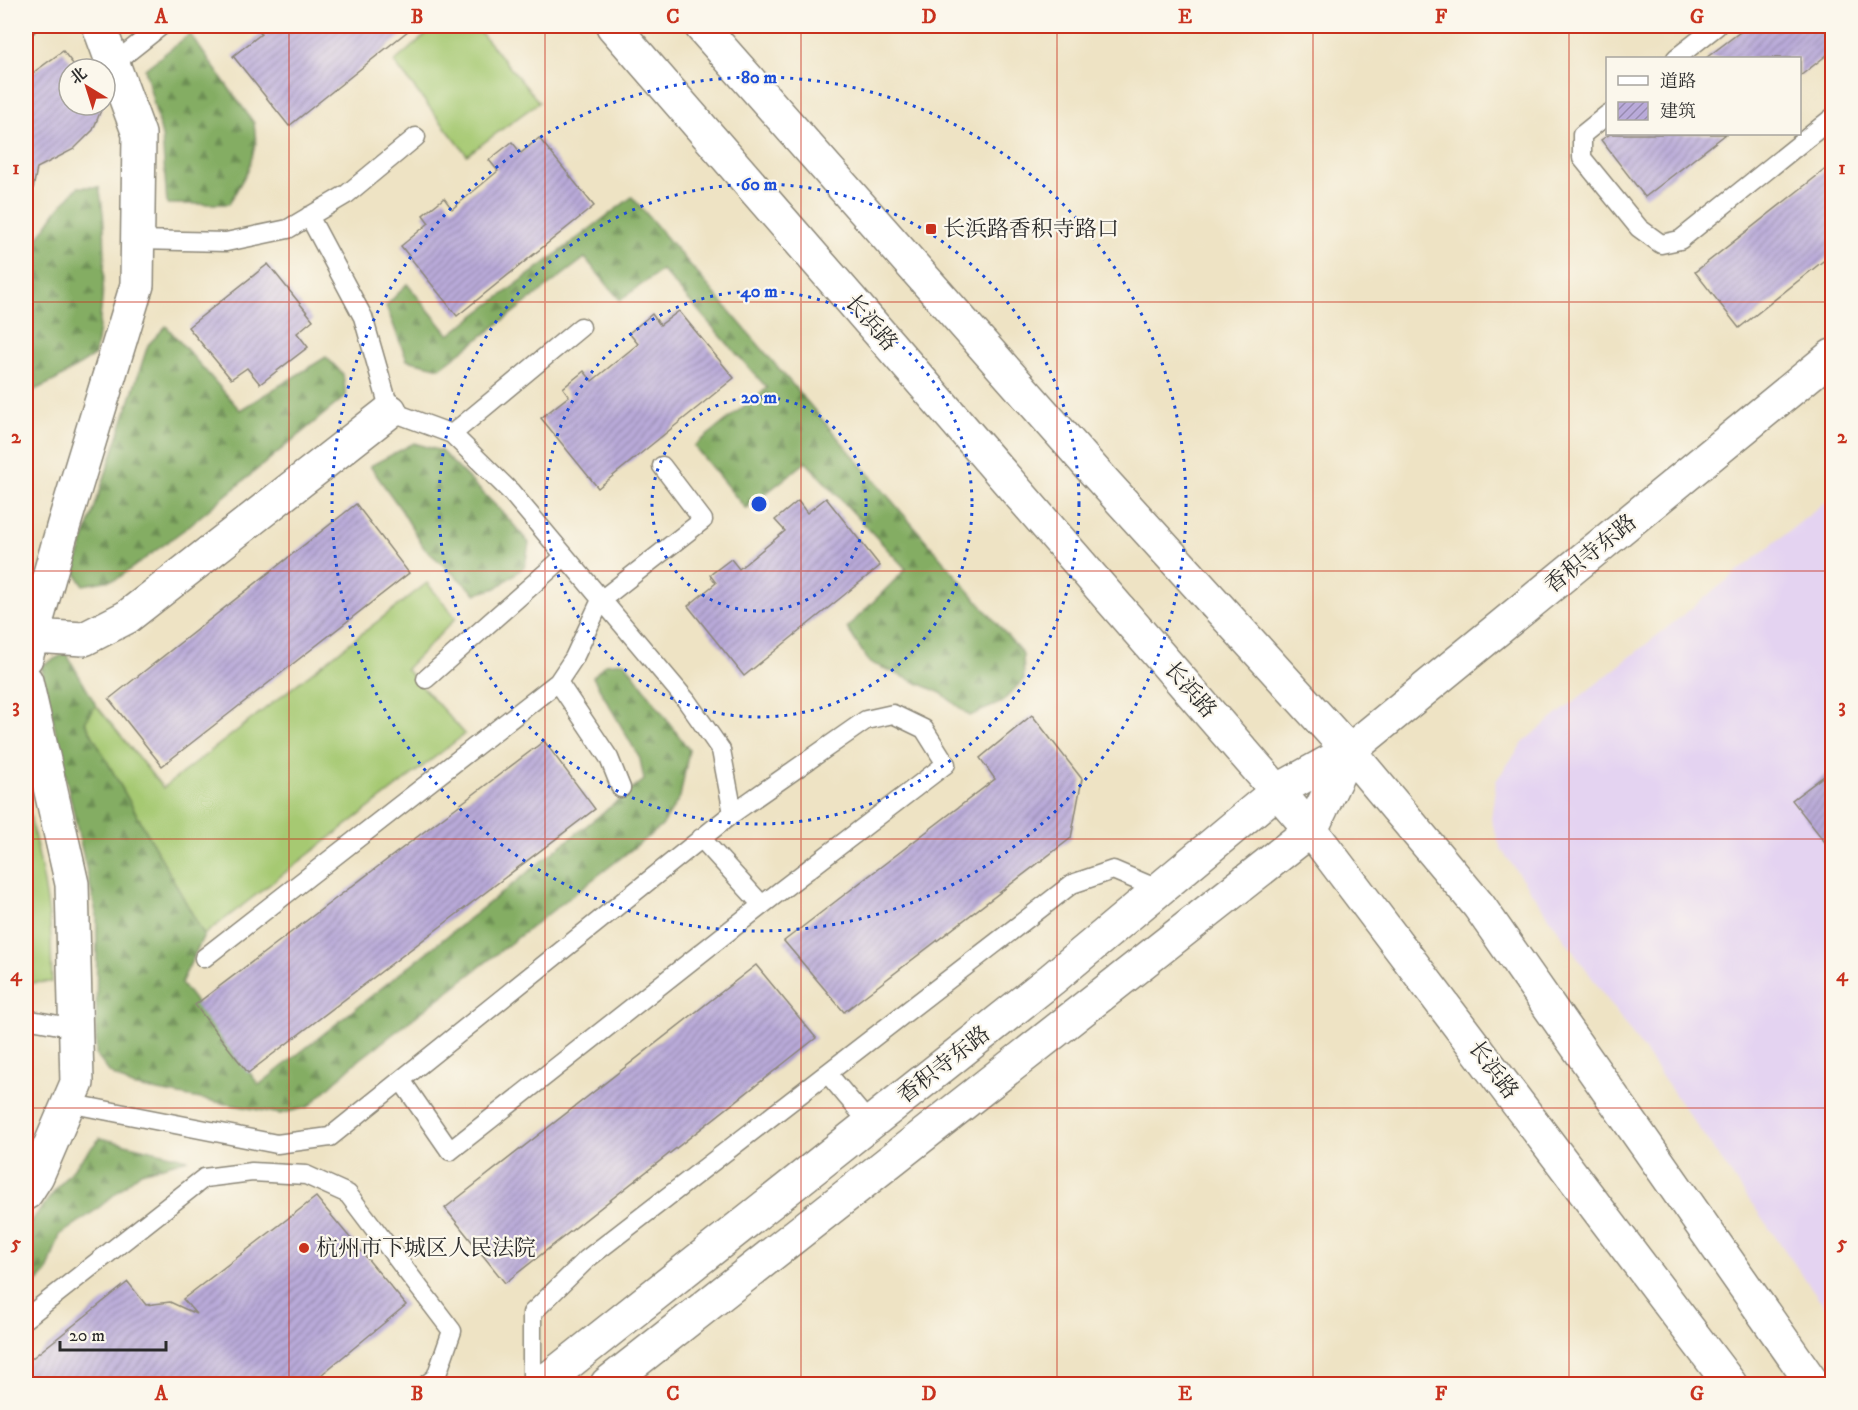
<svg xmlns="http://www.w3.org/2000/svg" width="1858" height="1410" viewBox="0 0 1858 1410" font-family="'IM FELL DW Pica','Noto Serif SC',serif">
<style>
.built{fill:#e4d3f1}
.grass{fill:#a6c972;stroke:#687a4e;stroke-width:1.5}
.forest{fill:url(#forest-firs);stroke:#586c48;stroke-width:1.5}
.building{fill:url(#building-hatch)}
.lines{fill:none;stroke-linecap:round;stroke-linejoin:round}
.service-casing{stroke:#8c8778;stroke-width:21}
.minor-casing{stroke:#8c8778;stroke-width:36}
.tertiary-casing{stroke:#8c8778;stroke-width:36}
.secondary-casing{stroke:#8c8778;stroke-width:36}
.service{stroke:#fff;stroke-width:18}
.minor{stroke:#fff;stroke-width:33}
.tertiary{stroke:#fff;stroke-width:33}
.secondary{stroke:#fff;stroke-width:33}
.grid{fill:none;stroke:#c8321e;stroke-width:1.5;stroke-opacity:0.55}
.ring{fill:none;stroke:#1d4ed8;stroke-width:3;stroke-dasharray:3 6}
.poi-dot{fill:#c8321e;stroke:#fbf7ec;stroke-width:2}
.labels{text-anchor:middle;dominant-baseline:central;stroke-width:4.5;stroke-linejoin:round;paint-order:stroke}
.poi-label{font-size:22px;fill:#2b2b2b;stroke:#fbf7ec;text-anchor:start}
.street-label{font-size:22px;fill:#2b2b2b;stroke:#fbf7ec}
.centre{fill:#1d4ed8;stroke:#fbf7ec;stroke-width:3}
.ring-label{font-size:18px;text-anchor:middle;font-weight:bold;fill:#1d4ed8;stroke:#fbf7ec;stroke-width:4.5;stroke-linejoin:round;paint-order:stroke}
.neatline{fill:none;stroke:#c8321e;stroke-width:2}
.grid-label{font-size:20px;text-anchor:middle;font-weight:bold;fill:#c8321e}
</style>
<defs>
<pattern id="forest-firs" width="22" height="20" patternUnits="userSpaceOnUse" patternTransform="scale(1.5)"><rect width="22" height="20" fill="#84ad64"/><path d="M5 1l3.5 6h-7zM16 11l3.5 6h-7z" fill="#6c8d53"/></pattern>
<pattern id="building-hatch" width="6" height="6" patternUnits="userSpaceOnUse" patternTransform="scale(1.5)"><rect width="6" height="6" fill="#b9aad9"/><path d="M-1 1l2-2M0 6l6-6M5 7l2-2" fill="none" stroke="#978bb0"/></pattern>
</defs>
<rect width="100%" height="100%" fill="#fbf7ec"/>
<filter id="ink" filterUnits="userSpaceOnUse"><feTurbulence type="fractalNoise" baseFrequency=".0167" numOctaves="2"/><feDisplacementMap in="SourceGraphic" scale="12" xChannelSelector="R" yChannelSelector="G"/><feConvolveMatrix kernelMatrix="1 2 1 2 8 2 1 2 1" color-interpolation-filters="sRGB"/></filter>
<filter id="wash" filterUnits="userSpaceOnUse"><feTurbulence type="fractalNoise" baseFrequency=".008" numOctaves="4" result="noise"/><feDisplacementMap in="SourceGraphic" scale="24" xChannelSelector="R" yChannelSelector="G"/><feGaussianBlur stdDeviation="1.35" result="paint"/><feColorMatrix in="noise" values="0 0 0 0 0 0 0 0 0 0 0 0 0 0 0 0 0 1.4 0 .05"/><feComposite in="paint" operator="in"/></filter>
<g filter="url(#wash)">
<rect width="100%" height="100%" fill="#eee3c4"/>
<path class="built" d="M 1832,497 L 1832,1317 L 1501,849 L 1491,819 L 1496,781 L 1524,741 Z"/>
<path class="grass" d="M 436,26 L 475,26 L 539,102 L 467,155 L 394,62 Z
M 33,245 L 30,288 L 26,292 L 26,248 Z
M 427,583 L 456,618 L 406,669 L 465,734 L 204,935 L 85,722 L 96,705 L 163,788 Z
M 28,807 C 37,847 46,886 50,926 C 52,944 51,963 52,982 L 26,983 L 26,809 Z"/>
<path class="forest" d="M 190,34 L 254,123 L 256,143 L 248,170 L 229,204 L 167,204 L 162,136 L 145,69 Z
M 78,187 L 99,187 C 110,240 103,302 95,355 L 56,380 L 26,394 L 26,292 L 30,288 L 33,245 L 58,209 Z
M 632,197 L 1023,654 L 1024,679 L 1002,702 L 970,716 L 941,693 L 869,662 L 847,628 L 906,569 L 806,462 L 746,509 L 694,446 L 767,388 L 662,270 L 620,300 L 585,258 L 440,368 L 407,360 L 386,306 L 407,284 L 449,335 Z
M 166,326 L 240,410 L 326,357 L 343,374 L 346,396 L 185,529 L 117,579 L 83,585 L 74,570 L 148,345 Z
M 414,443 L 441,451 L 506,516 L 529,543 L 525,566 L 496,588 L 476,594 L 424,548 L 402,511 L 370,466 Z
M 66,653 L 96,705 L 85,722 L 204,935 L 181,983 L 259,1085 L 644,780 L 640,759 L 593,677 L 605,664 L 625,662 L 689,750 L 680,797 L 662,826 L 354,1064 L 308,1107 L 280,1114 L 132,1086 L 110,1073 L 96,1055 L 97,917 L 41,666 Z
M 100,1138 L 188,1159 L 141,1172 L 96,1210 L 60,1235 L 47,1272 L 26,1293 L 26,1228 L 65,1178 Z"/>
<g id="blocks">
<path class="building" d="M 255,26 L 414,26 L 289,126 L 233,56 L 261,34 Z
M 1748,26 L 1832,26 L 1832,51 L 1800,76 L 1800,58 L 1706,58 Z
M 63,51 L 77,69 L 69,69 L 69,105 L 103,105 L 93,130 L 74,149 L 37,168 L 33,189 L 26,195 L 26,78 Z
M 1610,134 L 1726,134 L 1645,197 L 1601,140 Z
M 539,138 L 594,206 L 457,316 L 401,246 L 429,223 L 423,215 L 444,198 L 452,209 L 498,171 L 489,160 L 512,142 L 521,153 Z
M 1832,164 L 1832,254 L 1739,328 L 1695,272 Z
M 268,264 L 313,320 L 297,333 L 308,347 L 260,384 L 247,368 L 231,379 L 188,327 Z
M 679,311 L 734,378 L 598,488 L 541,418 L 569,396 L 563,388 L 584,371 L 592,381 L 638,344 L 629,333 L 652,314 L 660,325 Z
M 26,470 L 31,477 L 31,496 L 26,504 Z
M 826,498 L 880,566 L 744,676 L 688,606 L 716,583 L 710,575 L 731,559 L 739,569 L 785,531 L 775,520 L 798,501 L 807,513 Z
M 356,504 L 409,573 L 162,766 L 109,699 Z
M 1032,715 L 1082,779 L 1071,838 L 844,1012 L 784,941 L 995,779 L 980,758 Z
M 544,741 L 595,809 L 248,1073 L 195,1005 Z
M 1832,770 L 1832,851 L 1792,800 Z
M 756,965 L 816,1038 L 505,1283 L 445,1208 Z
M 316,1197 L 406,1305 L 310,1384 L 26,1384 L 26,1363 L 128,1282 L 146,1305 L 170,1302 L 196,1314 L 183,1299 Z"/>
</g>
</g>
<g filter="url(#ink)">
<use href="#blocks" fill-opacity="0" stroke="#8c8778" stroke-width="1.5"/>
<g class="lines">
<g class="service-casing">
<path id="service" d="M 26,26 L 27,26
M 1676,58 L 1717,26
M 113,64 L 161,26
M 1608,114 L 1582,135 L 1582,158 L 1639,228 L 1661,244 L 1680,240 L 1832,118
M 138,240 L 226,242 L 288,229 L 347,194 L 416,137
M 452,434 L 581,327
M 426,679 L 565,556
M 558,682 L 609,758 L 621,788
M 701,838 L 762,905
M 204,958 L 558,682 L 574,658 L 601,600 L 703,520 L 662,466
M 26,1019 L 75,1028
M 828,1074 L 870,1124
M 401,1080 L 450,1151 L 762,905 L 946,764 L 924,729 L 893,714 L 866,720 L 733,813
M 68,1103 L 277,1144 L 330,1137 L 733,813 L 721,750 L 686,700 L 511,492 L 452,434 L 390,411 L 363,317 L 309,216
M 26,1318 L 204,1178 L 252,1172 L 306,1175 L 348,1194 L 452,1331 L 436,1377 L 427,1384
M 532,1384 L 532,1313 L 587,1259 L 1072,884 L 1113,870 L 1160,890"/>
</g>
<g class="minor-casing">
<path id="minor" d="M 32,636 L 84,639 L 127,617 L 390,411
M 26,658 L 64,524 L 137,285 L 139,134 L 99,26
M 26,681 L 72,884 L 77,1083 L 37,1176 L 26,1193"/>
</g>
<g class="tertiary-casing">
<path id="tertiary" d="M 1349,751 L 1832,356"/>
</g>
<g class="secondary-casing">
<path id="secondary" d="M 613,26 L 1311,830 L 1730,1384
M 701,26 L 1095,472 L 1349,751 L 1479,906 L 1813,1384
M 542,1384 L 1052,979 L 1277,791 L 1349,751
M 607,1384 L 1311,830 L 1349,751"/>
</g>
<use href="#service" class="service"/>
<use href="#minor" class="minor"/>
<use href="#tertiary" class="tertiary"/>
<use href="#secondary" class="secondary"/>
</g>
</g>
<path class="grid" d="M 289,26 L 289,1384M 545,26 L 545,1384M 801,26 L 801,1384M 1057,26 L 1057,1384M 1313,26 L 1313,1384M 1569,26 L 1569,1384M 26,302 L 1832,302M 26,571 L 1832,571M 26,839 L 1832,839M 26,1108 L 1832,1108"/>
<g class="ring">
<circle cx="759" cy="504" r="107"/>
<circle cx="759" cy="504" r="213"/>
<circle cx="759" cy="504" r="320"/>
<circle cx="759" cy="504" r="427"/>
</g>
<g class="poi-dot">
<rect x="925" y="223" width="12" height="12" rx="3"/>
<circle cx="304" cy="1248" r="6"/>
</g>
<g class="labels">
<g class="poi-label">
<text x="943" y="229">长浜路香积寺路口</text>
<text x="316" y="1248">杭州市下城区人民法院</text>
</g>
<g class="street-label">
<text transform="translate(871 323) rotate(49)">长浜路</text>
<text transform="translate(1591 554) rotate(-39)">香积寺东路</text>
<text transform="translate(1190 690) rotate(49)">长浜路</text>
<text transform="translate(944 1065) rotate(-38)">香积寺东路</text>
<text transform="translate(1493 1070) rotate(53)">长浜路</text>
</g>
</g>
<circle cx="759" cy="504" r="9" class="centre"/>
<g class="ring-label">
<text x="759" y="83">80 m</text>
<text x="759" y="190">60 m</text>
<text x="759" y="297">40 m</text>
<text x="759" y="403">20 m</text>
</g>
<rect width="1858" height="1410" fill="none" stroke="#fbf7ec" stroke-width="66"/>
<rect x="1606" y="57" width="195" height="78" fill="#fbf7ec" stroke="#a8a59f" stroke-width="1.5"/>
<rect x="1618" y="76" width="30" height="9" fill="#ffffff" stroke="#a8a59f" stroke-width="1.5"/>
<text x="1660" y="87" font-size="18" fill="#2b2b2b">道路</text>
<rect x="1618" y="102" width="30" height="18" fill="url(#building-hatch)" stroke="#a8a59f" stroke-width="1.5"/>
<text x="1660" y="117" font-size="18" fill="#2b2b2b">建筑</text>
<g transform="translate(87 87) rotate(322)"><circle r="28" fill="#fbf7ec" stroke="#a8a59f" stroke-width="1.5"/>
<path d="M0-4.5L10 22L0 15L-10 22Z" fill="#c8321e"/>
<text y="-9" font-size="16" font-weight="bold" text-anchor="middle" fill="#2b2b2b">北</text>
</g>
<path d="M60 1341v9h106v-9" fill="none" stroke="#2b2b2b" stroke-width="3"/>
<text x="69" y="1341" font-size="18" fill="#2b2b2b" stroke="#fbf7ec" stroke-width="4.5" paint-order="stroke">20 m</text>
<rect x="33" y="33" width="1792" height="1344" class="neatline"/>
<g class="grid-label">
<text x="161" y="23">A</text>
<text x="417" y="23">B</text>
<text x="673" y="23">C</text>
<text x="929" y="23">D</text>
<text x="1185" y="23">E</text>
<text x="1441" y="23">F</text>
<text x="1697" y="23">G</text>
<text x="16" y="174">1</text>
<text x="1842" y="174">1</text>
<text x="16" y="443">2</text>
<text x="1842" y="443">2</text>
<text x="16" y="712">3</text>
<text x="1842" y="712">3</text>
<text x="16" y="981">4</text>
<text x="1842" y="981">4</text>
<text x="16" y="1249">5</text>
<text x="1842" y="1249">5</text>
<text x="161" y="1400">A</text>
<text x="417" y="1400">B</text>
<text x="673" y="1400">C</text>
<text x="929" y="1400">D</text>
<text x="1185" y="1400">E</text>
<text x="1441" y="1400">F</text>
<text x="1697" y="1400">G</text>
</g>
</svg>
